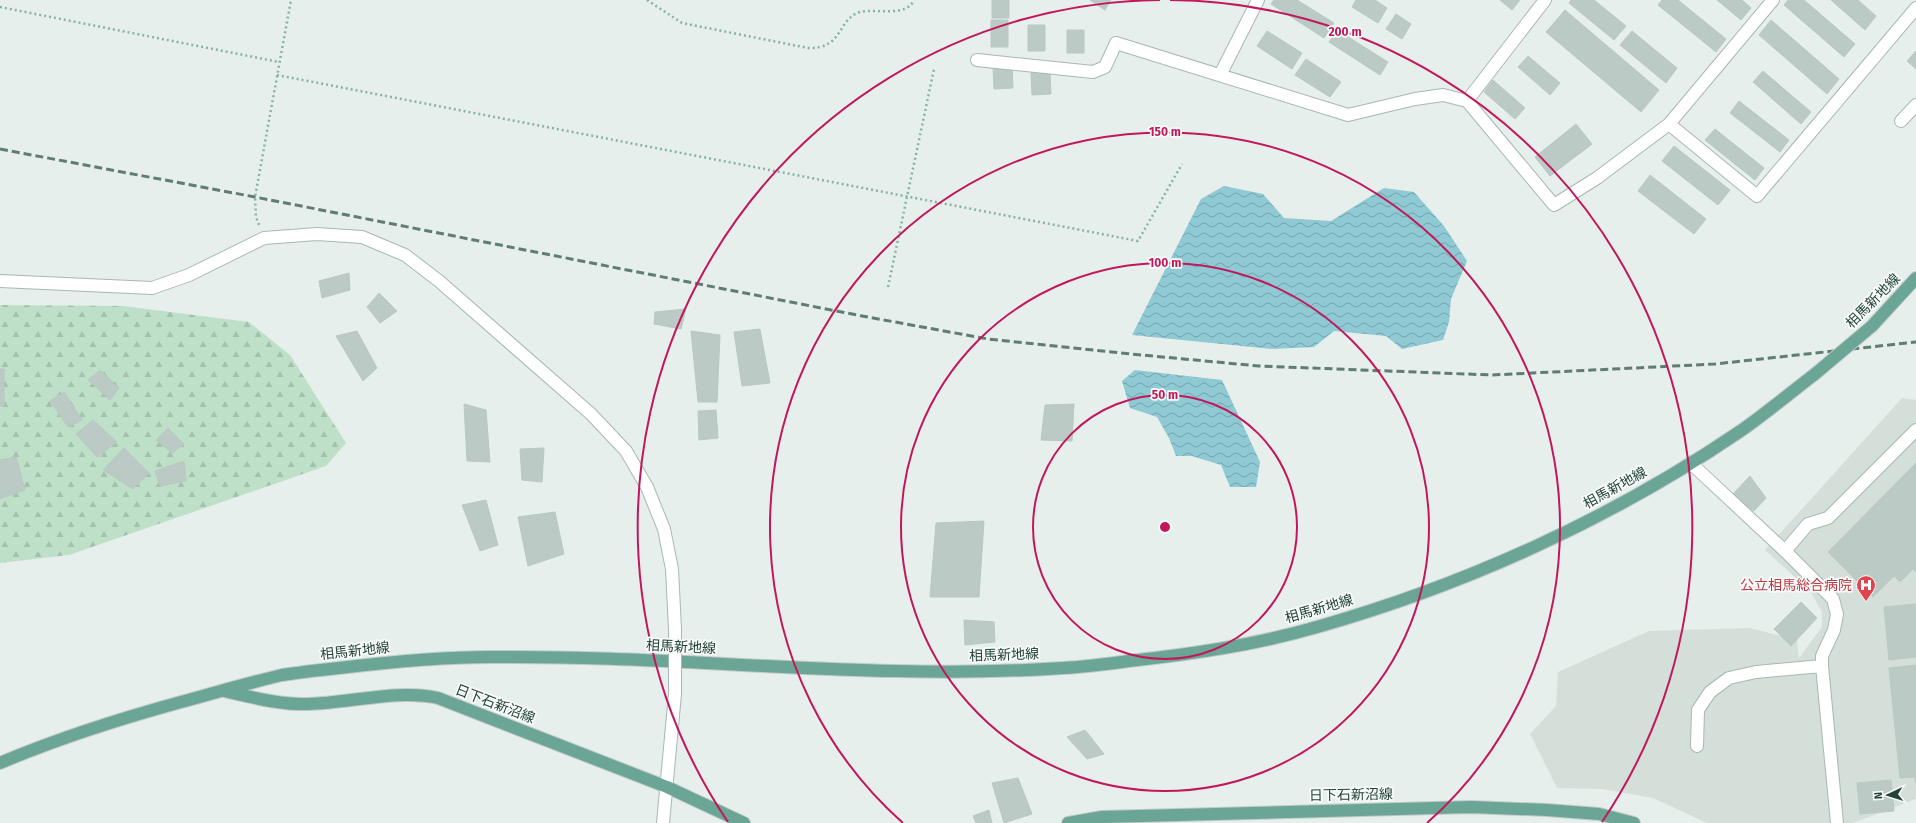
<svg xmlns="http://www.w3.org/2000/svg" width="1916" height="823" viewBox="0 0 1916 823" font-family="'Fira Sans','Noto Sans JP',sans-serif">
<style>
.built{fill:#d4dfda}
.forest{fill:url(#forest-firs)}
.water{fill:url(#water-waves)}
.building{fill:#bbcac4;stroke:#b8c9c2}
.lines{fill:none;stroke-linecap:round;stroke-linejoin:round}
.minor-casing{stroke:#a8b8b2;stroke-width:14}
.major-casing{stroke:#c2cac8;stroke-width:14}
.path{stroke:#86b3a5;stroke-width:2.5;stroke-dasharray:2 3;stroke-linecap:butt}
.minor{stroke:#fff;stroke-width:12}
.major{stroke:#6aa596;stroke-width:12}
.rail{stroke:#5f7d75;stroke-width:3;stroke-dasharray:8 4;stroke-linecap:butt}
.minor-bridge-casing{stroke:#a8b8b2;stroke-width:14;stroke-linecap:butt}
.major-bridge-casing{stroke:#c2cac8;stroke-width:14;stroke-linecap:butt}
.minor-bridge{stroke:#fff;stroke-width:12}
.major-bridge{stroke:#6aa596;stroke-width:12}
.ring{fill:none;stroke:#c2185b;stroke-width:2}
.labels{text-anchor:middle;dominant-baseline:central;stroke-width:3.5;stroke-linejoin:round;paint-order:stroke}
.street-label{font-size:14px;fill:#24423a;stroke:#f7fbf9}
.health-label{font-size:14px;fill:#be3a42;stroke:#f7fbf9;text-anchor:end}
.centre{fill:#c2185b;stroke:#f7fbf9;stroke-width:2}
.ring-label{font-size:12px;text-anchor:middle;font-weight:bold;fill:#c2185b;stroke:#f7fbf9;stroke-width:3.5;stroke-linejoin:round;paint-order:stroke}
</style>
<defs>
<pattern id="forest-firs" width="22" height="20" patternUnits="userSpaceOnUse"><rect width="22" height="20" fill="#bfe0c8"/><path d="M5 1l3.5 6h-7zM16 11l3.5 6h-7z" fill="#a4c1ad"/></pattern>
<pattern id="water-waves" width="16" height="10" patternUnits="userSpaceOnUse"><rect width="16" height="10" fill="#8ec9d4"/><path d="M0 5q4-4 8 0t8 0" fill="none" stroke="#74a5ad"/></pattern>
</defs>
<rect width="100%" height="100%" fill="#e6efeb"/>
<path class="built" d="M 1902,398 L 1916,400 L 1916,799 L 1853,823 L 1707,823 L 1653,798 L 1602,789 L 1557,788 L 1530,734 L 1556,706 L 1558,672 L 1649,631 L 1750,628 L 1797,640 L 1799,658 L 1822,627 L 1822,612 L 1810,591 L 1765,550 Z"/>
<path class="forest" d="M 0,305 L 123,306 L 249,322 L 290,355 L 346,443 L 326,466 L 69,555 L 0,563 Z"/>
<path class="water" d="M 1224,186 L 1263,194 L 1284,218 L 1331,221 L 1384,188 L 1414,192 L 1444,226 L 1467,261 L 1451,299 L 1449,322 L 1443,340 L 1402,349 L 1386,336 L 1334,331 L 1314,347 L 1273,349 L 1132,335 L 1201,199 Z
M 1135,370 L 1222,380 L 1260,462 L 1256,487 L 1230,487 L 1221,465 L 1192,456 L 1176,456 L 1169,438 L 1157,417 L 1130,408 L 1122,381 Z"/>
<path class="building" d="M 992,0 L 1009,0 L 1009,18 L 992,18 Z
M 1090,0 L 1111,0 L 1105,10 Z
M 1274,0 L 1297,0 L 1334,23 L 1324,38 L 1271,4 Z
M 1356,0 L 1375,0 L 1387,8 L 1378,23 L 1352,7 Z
M 1500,0 L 1520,0 L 1512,10 Z
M 1571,0 L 1594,0 L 1626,26 L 1614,40 L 1569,3 Z
M 1662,0 L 1678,0 L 1726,39 L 1716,52 L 1658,5 Z
M 1717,0 L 1742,0 L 1751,8 L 1741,20 Z
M 1788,0 L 1804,0 L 1855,44 L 1844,57 L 1784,5 Z
M 1831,0 L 1858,0 L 1876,16 L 1865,30 Z
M 1565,10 L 1659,90 L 1641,112 L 1546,32 Z
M 1396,14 L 1411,24 L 1402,39 L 1386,29 Z
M 991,20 L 1008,20 L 1008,47 L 991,47 Z
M 1771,20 L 1839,79 L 1827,94 L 1759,35 Z
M 1028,25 L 1045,25 L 1045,51 L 1028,51 Z
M 1067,30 L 1084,30 L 1084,53 L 1067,53 Z
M 1337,30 L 1388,62 L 1380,75 L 1329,42 Z
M 1267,31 L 1302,53 L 1292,69 L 1257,46 Z
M 1632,31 L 1677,68 L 1666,83 L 1620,45 Z
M 1916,51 L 1916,69 L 1907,61 Z
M 1528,56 L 1560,83 L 1550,95 L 1518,67 Z
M 1306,59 L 1341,82 L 1330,97 L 1295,75 Z
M 1012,66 L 1013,88 L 994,89 L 993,67 Z
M 1763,71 L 1811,112 L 1801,124 L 1753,82 Z
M 1031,73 L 1050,73 L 1051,94 L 1032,95 Z
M 1493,80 L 1525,108 L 1515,119 L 1484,92 Z
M 1739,101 L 1789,140 L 1780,152 L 1730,113 Z
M 1576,124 L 1592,144 L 1550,176 L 1535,157 Z
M 1715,129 L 1764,168 L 1755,180 L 1705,140 Z
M 1674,146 L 1730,190 L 1718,205 L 1662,161 Z
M 1650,175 L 1706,219 L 1694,234 L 1638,191 Z
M 349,273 L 350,290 L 322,298 L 319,281 Z
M 379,293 L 397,311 L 380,323 L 367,307 Z
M 686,309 L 681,329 L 654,324 L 655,312 Z
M 760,329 L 770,383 L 742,386 L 734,332 Z
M 357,331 L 377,368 L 363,381 L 336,336 Z
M 691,331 L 720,335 L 717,402 L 698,402 Z
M 0,369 L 4,369 L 4,406 L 0,406 Z
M 100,370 L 119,388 L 110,400 L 88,380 Z
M 64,392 L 82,420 L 68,427 L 50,401 Z
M 464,404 L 486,410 L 490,462 L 467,461 Z
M 1074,404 L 1072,441 L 1041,440 L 1045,405 Z
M 716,410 L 718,438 L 699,440 L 698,411 Z
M 93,420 L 117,442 L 97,457 L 76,434 Z
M 168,428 L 184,444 L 172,453 L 156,440 Z
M 124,448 L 149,473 L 133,489 L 103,470 Z
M 544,448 L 542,482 L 522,480 L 520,449 Z
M 16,457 L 25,490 L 0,499 L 0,460 Z
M 184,461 L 186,481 L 160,486 L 155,471 Z
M 1916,463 L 1916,572 L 1913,569 L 1900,582 L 1894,576 L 1873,597 L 1828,552 Z
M 1750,476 L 1766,498 L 1754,511 L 1732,495 Z
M 486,500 L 498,545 L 480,551 L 462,505 Z
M 555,512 L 564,554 L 528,566 L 518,517 Z
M 984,521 L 979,597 L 930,597 L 936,523 Z
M 1801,602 L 1817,618 L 1791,646 L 1774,629 Z
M 1916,604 L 1916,657 L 1889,660 L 1884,607 Z
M 964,620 L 994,622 L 995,642 L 965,645 Z
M 1916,665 L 1916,782 L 1915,782 L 1915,777 L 1900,778 L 1889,668 Z
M 1085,730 L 1104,754 L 1087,759 L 1067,737 Z
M 1018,778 L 1032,814 L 1004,823 L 992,783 Z
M 1891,780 L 1894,811 L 1860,814 L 1857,783 Z
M 989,810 L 992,823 L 976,823 L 973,816 Z"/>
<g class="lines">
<g class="minor-casing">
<path id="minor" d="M 977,60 L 1093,72 L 1105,67 L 1116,43 L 1348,115 L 1415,99 L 1443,95 L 1467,101 L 1554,205 L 1597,178 L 1669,124 L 1773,0
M 1220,75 L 1258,0
M 1467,101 L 1545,0
M 1901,121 L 1916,105
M 1669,124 L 1757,196 L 1916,8
M 0,281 L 152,288 L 189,275 L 264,238 L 317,234 L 362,237 L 405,255 L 439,281 L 591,414 L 626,451 L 647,487 L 664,529 L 672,569 L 675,629
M 1689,464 L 1696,468 L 1785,551 L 1808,524 L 1828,518 L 1916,430
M 1785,551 L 1833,599 L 1837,614 L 1834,630 L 1822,656 L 1822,666 L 1837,823
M 1697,746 L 1698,710 L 1710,692 L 1729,678 L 1756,672 L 1822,666
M 663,823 L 675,694"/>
</g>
<g class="major-casing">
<path id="major" d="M 1872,326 L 1916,278
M 224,691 C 251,697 280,705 308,704 C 351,703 396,689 438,698 L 667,787 L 744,823
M 0,763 C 59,738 119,719 181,702 C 214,693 248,683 282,675 C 301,672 320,670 339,668 C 389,662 440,657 491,657 C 681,655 872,681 1063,668 C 1085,667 1107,664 1129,661 C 1192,654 1255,645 1317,627 C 1465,585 1611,519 1739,432 C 1765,414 1790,393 1815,374
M 1068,823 L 1102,817 L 1471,807 L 1547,810 L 1599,814 L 1634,823"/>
</g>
<path class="path" d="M 647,0 L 682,23 L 808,48 C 844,49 837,19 860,12 C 876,8 906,18 914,0
M 0,7 L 279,62
M 277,75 L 1138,241 L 1182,164
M 259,225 L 256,217 L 255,197 L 291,0
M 888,287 L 934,69"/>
<use href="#minor" class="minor"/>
<use href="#major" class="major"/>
<path class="rail" d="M 0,149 L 255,197 L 862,316 L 988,339 L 1131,354 L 1259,366 L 1492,375 L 1715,364 L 1916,342"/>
<g class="minor-bridge-casing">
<path id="minor-bridge" d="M 675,629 L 675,694"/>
</g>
<g class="major-bridge-casing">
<path id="major-bridge" d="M 1815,374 L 1872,326"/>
</g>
<use href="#minor-bridge" class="minor-bridge"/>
<use href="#major-bridge" class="major-bridge"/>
</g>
<g class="ring">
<circle cx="1165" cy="527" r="132"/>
<circle cx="1165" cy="527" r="264"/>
<path d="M903 823A395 395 0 1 1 1427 823"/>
<path d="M728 822A527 527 0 0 1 1160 0M1170 0A527 527 0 0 1 1602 822"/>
</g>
<defs>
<g id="hospital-pin" transform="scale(1)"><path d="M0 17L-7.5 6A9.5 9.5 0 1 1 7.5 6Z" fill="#e0444e" stroke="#f7fbf9"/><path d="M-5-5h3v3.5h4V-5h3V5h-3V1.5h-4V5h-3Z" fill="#fff"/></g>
</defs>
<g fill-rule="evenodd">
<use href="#hospital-pin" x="1866" y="585"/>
</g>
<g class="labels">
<g class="street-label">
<text transform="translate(1873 301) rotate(-45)">相馬新地線</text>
<text transform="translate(1615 488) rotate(-29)">相馬新地線</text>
<text transform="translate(1319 609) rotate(-16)">相馬新地線</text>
<text transform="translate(681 647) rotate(3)">相馬新地線</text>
<text transform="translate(355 651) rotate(-6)">相馬新地線</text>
<text transform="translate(1004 655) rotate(-2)">相馬新地線</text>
<text transform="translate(495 704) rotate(21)">日下石新沼線</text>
<text transform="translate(1351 795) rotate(-1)">日下石新沼線</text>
</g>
<g class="health-label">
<text x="1852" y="585">公立相馬総合病院</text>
</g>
</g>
<circle cx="1165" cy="527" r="6" class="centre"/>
<g class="ring-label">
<text x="1345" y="36">200 m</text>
<text x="1165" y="136">150 m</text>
<text x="1165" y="267">100 m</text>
<text x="1165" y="399">50 m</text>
</g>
<g transform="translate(1888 795) rotate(266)" stroke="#f7fbf9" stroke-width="3" paint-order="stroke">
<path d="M0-3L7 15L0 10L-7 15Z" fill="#24423a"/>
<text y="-6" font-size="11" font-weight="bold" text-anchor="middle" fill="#24423a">N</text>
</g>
</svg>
